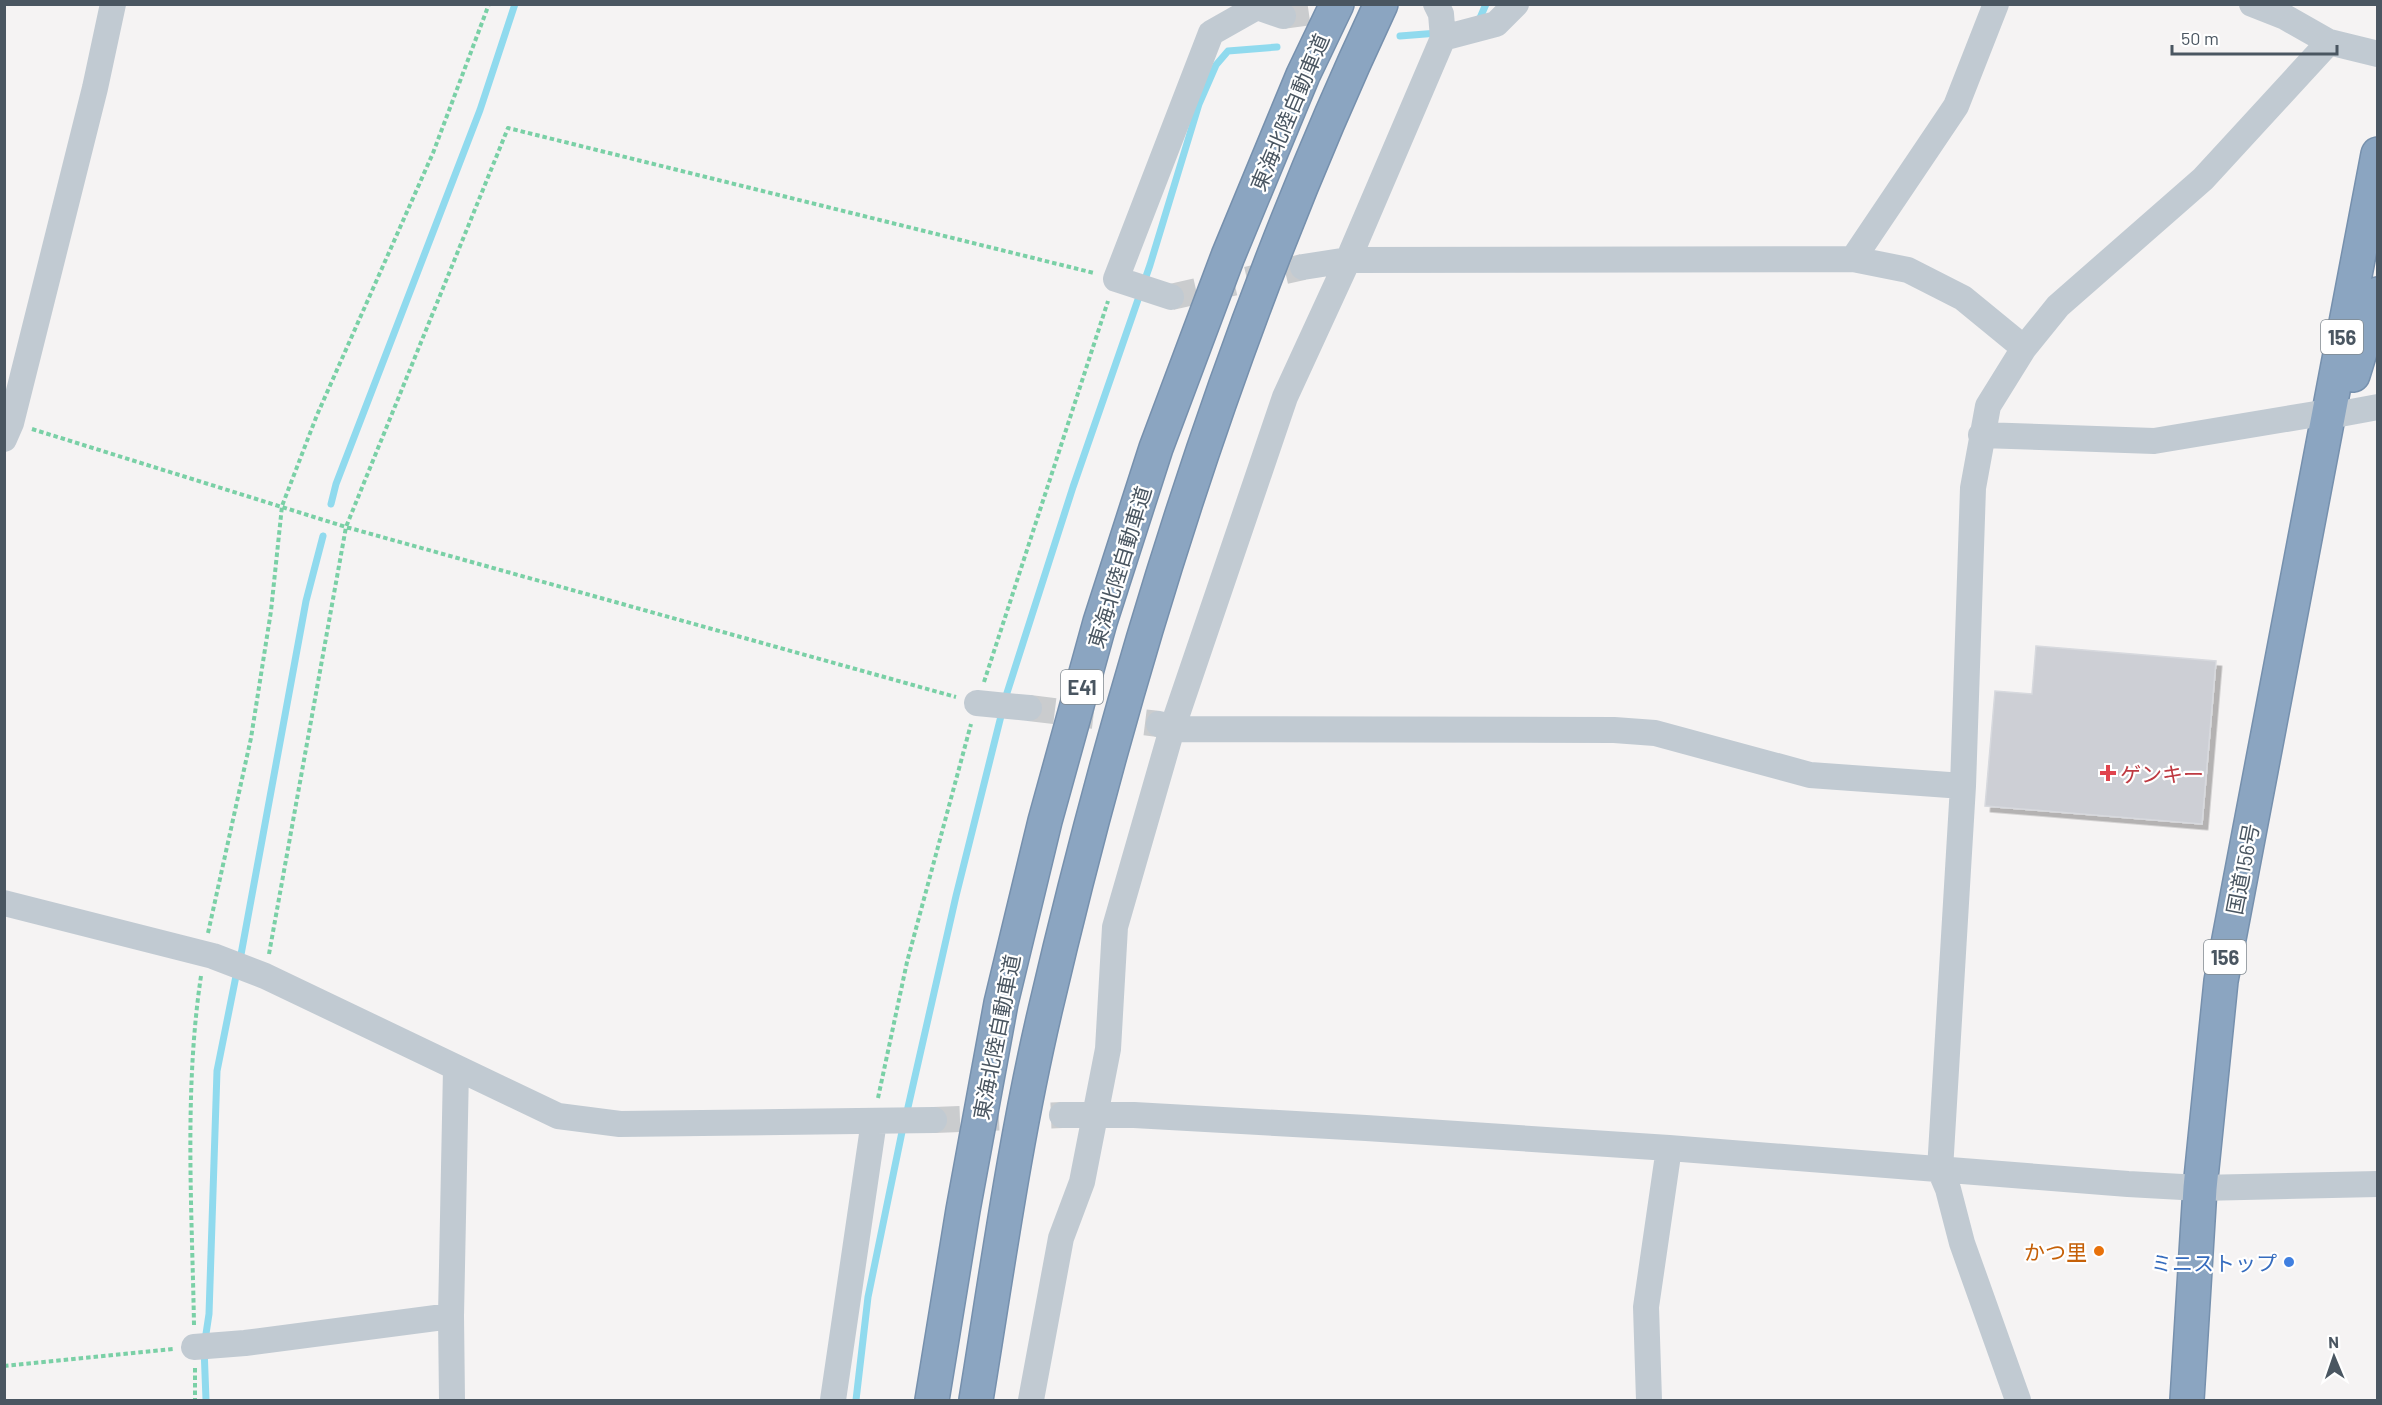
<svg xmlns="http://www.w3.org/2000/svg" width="2382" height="1405" viewBox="0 0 2382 1405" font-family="Barlow,'Noto Sans JP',sans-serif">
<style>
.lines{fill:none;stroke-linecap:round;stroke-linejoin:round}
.stream{stroke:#90daee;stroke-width:7}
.building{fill:#cdcfd5;stroke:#d7d9de;stroke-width:1.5;filter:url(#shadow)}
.minor-tunnel{stroke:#caccce;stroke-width:26;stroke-dasharray:26 13;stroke-linecap:butt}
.highway-casing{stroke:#7690ad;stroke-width:36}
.path{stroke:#7ad0a6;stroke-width:4;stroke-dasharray:4.5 3;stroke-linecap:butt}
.minor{stroke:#c1cad2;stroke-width:26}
.highway{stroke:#8ba5c1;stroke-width:33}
.health-dot{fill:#e0444e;stroke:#fff;stroke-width:2}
.food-dot{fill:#e8710a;stroke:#fff;stroke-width:2}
.shop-dot{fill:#3f7fe0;stroke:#fff;stroke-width:2}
.labels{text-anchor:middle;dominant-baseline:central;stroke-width:4.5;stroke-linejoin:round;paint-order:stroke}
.shield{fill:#fff;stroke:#808990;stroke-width:1.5}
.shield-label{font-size:20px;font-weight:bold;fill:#4a5661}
.street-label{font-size:21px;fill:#4a5661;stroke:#fff}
.health-label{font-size:21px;fill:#be3a42;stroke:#fff;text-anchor:start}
.food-label{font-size:21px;fill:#c56008;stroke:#fff;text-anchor:end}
.shop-label{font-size:21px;fill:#366cbe;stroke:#fff;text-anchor:end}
</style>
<defs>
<filter id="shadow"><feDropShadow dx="5.5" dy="5.5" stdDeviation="0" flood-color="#0004"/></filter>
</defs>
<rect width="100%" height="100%" fill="#f5f3f3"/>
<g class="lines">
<path class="stream" d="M 1477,20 L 1480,18 L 1486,4
M 1400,36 L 1438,33
M 331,504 L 336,484 L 480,110 L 515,4
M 240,960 L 306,601 L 323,536
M 906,1116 L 956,896 L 1006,696 L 1073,487 L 1150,265 L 1199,104 L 1216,65 L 1228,51 L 1277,47
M 206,1400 L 204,1347 L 209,1314 L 217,1071 L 237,971
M 856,1400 L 868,1297 L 903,1127"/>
</g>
<path class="building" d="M 2036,646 L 2216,661 L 2202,824 L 1985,806 L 1995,691 L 2032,694 Z"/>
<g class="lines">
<path class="minor-tunnel" d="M 1283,16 L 1367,4
M 1171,297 L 1303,267
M 1029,708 L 1159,724
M 934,1120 L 1062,1115"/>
<g class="highway-casing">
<path id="highway" d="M 2353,375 L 2378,294
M 932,1400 L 963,1210 L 1001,1003 L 1045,821 L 1100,622 L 1156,448 L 1228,256 L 1303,75 L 1337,4
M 976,1400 C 997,1271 1015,1139 1045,1011 C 1125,668 1231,324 1381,4
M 2187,1400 L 2200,1188 L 2221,981 L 2378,154"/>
</g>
<path class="path" d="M 32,429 L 346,527 L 956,697
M 984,682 L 1108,301
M 208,933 L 251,738 L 271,611 L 282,506 L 317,415 L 433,153 L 489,4
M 269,954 L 346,527 L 508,128 L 1094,273
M 878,1098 L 907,962 L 971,724
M 194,1325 C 192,1209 184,1090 201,976
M 4,1366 L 173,1349
M 195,1368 L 195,1400"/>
<path class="minor" d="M 2252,4 L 2285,17 L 2329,42 L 2378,54
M 1257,7 L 1283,16
M 1443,38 L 1496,24 L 1516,4
M 1853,259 L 1956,106 L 1996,4
M 1303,267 L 1348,260 L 1853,259 L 1908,270 L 1963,298 L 2024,348
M 1171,297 L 1116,279 L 1211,33 L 1257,7 L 1258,4
M 2340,414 L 2378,407
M 1981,435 L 2154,441 L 2328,412
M 4,439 L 11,423 L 95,88 L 113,4
M 977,703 L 1029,708
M 1159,724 L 1172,729 L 1614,730 L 1655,733 L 1810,775 L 1963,786
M 4,903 L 213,956 L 265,976 L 558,1116 L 620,1124 L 934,1120
M 1062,1115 L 1134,1115 L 1366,1128 L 1669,1148 L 2128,1184 L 2200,1188 L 2378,1184
M 451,1316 L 456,1069
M 194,1347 L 245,1343 L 451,1316 L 452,1400
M 833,1400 L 874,1121
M 1031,1400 L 1061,1238 L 1082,1182 L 1108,1049 L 1115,927 L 1172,729 L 1285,397 L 1348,260 L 1443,38 L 1441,14 L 1436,4
M 1649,1400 L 1646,1307 L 1669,1148
M 2018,1400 L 1962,1243 L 1948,1189 L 1940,1170 L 1963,786 L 1973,488 L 1988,406 L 2024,348 L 2058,306 L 2203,179 L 2329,42"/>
<use href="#highway" class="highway"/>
</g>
<path class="health-dot" d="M2105 764h6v6h6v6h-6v6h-6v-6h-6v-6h6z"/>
<circle class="food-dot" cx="2099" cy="1251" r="6"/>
<circle class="shop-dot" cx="2289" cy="1262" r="6"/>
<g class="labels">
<g class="shield">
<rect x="2321" y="320" width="42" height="34" rx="4.5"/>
<rect x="1061" y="670" width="42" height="34" rx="4.5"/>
<rect x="2204" y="940" width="42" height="34" rx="4.5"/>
</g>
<g class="shield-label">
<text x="2342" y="337">156</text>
<text x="1082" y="687">E41</text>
<text x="2225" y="957">156</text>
</g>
<g class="street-label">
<text transform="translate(1289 112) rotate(-67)">東海北陸自動車道</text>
<text transform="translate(1119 567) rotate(-73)">東海北陸自動車道</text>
<text transform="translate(2242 869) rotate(-79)">国道156号</text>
<text transform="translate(996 1037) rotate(-79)">東海北陸自動車道</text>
</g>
<g class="health-label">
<text x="2120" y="773">ゲンキー</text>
</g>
<g class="food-label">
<text x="2087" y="1251">かつ里</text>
</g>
<g class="shop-label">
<text x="2277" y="1262">ミニストップ</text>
</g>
</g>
<rect width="2382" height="1405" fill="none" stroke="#4a5661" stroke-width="12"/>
<g transform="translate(2334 1357) rotate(358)" stroke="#ffffff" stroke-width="4.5" paint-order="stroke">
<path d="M0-4.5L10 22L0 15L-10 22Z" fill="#4a5661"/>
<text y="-9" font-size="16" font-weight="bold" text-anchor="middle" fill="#4a5661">N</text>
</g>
<path d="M2172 45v9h165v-9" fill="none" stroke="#4a5661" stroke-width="3"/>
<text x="2181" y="45" font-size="18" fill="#4a5661" stroke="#ffffff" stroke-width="4.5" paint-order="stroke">50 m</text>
</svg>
